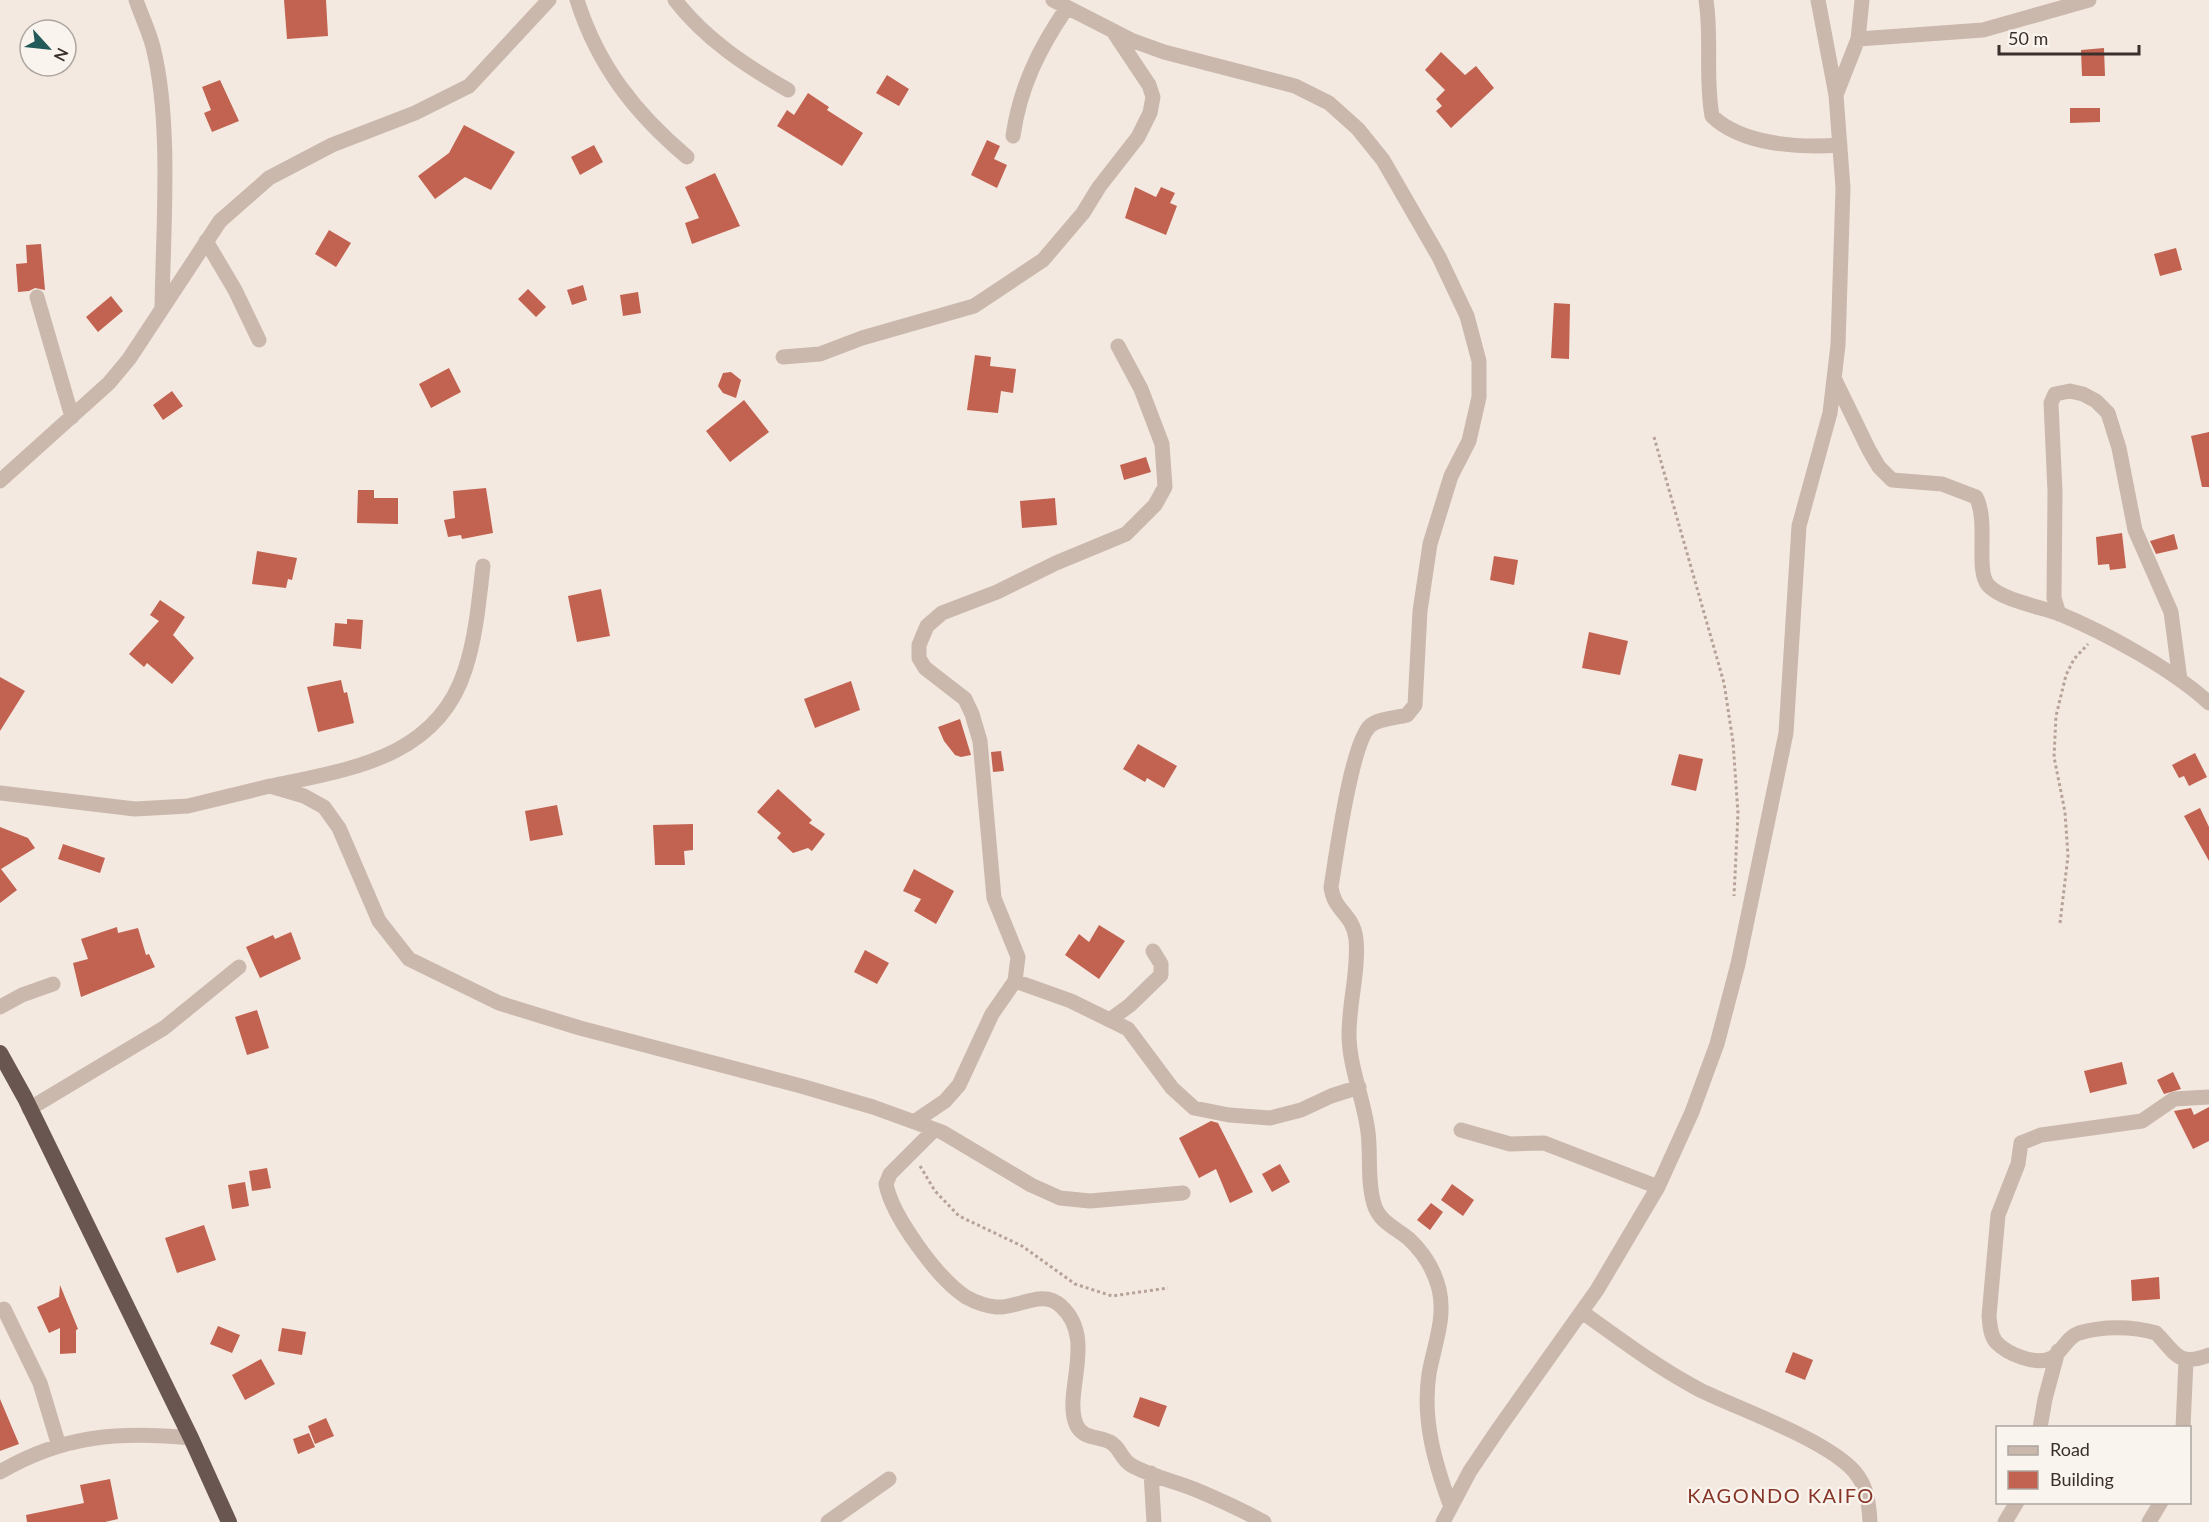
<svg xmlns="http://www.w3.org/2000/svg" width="2209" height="1522" viewBox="0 0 2209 1522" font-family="Lato,sans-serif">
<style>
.building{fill:#c26250}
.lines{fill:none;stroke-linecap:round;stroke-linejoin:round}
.path{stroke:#b7a297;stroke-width:3;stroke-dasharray:3 3;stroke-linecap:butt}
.minor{stroke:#cbb8ad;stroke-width:15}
.trunk{stroke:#6a5650;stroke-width:16}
.labels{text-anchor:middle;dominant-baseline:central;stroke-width:4.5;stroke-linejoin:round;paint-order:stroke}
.quarter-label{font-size:20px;letter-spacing:1.5px;fill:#863527;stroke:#faf4ee}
</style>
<rect width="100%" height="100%" fill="#f3e9e1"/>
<path class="building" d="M 284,0 L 326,0 L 328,36 L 287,39 Z
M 2104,48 L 2105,76 L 2082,76 L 2081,50 Z
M 1441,52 L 1465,75 L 1476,66 L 1494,88 L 1451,128 L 1436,111 L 1442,106 L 1436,99 L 1445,90 L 1425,70 Z
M 887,75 L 909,89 L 899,106 L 876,93 Z
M 220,80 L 239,121 L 212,132 L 204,113 L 211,110 L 202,87 Z
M 808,93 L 829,107 L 827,110 L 863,133 L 842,166 L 777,126 L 787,110 L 794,115 Z
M 2070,108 L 2100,108 L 2100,122 L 2070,123 Z
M 464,125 L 515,152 L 491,190 L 465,177 L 435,199 L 418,176 L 449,153 Z
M 987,140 L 1000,146 L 994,159 L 1007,165 L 997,188 L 971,175 Z
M 594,145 L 603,162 L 580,175 L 571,157 Z
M 715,173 L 740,226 L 692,244 L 685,223 L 699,218 L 685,187 Z
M 1135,187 L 1156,197 L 1161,187 L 1175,193 L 1170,203 L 1177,206 L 1166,235 L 1125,218 Z
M 329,230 L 351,243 L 336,267 L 315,254 Z
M 41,244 L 45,290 L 35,288 L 29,291 L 18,292 L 16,264 L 27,263 L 26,245 Z
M 2176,248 L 2182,270 L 2160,276 L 2154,254 Z
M 583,285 L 587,300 L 572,305 L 567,290 Z
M 528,289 L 546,307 L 536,317 L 518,299 Z
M 638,292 L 641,313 L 623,316 L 620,295 Z
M 111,296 L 123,311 L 98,332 L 86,317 Z
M 1554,303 L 1570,304 L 1569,359 L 1551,358 Z
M 975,355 L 991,357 L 990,366 L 1016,369 L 1013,393 L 1001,391 L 998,413 L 967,410 Z
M 449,368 L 461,392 L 431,408 L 419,384 Z
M 731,372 L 741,380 L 736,398 L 723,393 L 718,386 L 723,373 Z
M 172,391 L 183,406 L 163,420 L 153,405 Z
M 744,400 L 769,432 L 730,462 L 706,431 Z
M 2209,432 L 2209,487 L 2202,487 L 2191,436 Z
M 1146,457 L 1151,472 L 1124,480 L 1120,465 Z
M 486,488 L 493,533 L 462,539 L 461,535 L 448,537 L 444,520 L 455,518 L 453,491 Z
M 358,490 L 374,490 L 374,498 L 398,498 L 398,524 L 357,523 Z
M 1055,498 L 1057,525 L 1022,528 L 1020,501 Z
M 2122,533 L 2126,568 L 2110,570 L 2109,564 L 2098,565 L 2096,537 Z
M 2174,534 L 2178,549 L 2156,554 L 2150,541 Z
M 257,551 L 297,558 L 292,580 L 288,579 L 286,588 L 252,584 Z
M 1494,556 L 1518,560 L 1514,585 L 1490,580 Z
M 601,589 L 610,636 L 577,642 L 568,596 Z
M 160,600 L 185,617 L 173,635 L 194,658 L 172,684 L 147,663 L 144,667 L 129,654 L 159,621 L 150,615 Z
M 347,619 L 363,620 L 361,649 L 333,646 L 335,623 L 347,624 Z
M 1589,632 L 1628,641 L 1620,675 L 1582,668 Z
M 0,677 L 25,691 L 0,731 Z
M 341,680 L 344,693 L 347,692 L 354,723 L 318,732 L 307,687 Z
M 851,681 L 860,710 L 815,728 L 804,699 Z
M 960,719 L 971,755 L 961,757 L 955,755 L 944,741 L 938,727 Z
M 1138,744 L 1177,766 L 1164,788 L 1147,778 L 1145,782 L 1123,769 Z
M 1001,751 L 1004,771 L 993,772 L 991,752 Z
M 2195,753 L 2207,777 L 2189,786 L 2184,776 L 2179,778 L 2172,765 Z
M 1679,754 L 1703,759 L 1696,791 L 1671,785 Z
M 778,789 L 812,820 L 809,823 L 825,834 L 812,851 L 808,848 L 793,853 L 777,838 L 781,833 L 757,812 Z
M 557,805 L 563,835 L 530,841 L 525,811 Z
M 2200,808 L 2209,827 L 2209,861 L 2184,816 Z
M 693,824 L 693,850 L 684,851 L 685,865 L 655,865 L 653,825 Z
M 0,827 L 28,838 L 35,848 L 1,869 L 17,890 L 0,903 Z
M 63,844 L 105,858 L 100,873 L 58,859 Z
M 914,869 L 954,891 L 936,924 L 914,911 L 921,899 L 903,891 Z
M 1099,925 L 1125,941 L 1099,979 L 1065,955 L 1079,934 L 1089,942 Z
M 117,927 L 118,933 L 138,928 L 146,955 L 149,954 L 155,967 L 81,997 L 73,963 L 88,959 L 81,939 Z
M 291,932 L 301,959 L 260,978 L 246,947 L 273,935 L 275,939 Z
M 865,950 L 889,963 L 877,984 L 854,972 Z
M 257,1010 L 269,1048 L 247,1055 L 235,1017 Z
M 2122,1062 L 2127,1084 L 2090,1093 L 2084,1071 Z
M 2173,1072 L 2181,1089 L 2164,1094 L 2157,1080 Z
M 2209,1107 L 2209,1141 L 2193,1149 L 2174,1111 L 2191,1108 L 2194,1115 Z
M 1211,1121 L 1218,1123 L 1253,1192 L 1230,1203 L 1216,1169 L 1199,1178 L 1179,1138 Z
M 1280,1164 L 1290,1182 L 1272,1192 L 1262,1174 Z
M 267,1168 L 271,1188 L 252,1191 L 249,1171 Z
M 245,1182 L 249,1206 L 232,1209 L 228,1185 Z
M 1452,1184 L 1474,1200 L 1463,1216 L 1441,1200 Z
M 1431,1203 L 1443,1212 L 1430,1230 L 1417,1220 Z
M 204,1225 L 216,1260 L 177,1273 L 165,1238 Z
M 2159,1277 L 2160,1299 L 2132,1301 L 2131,1280 Z
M 60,1285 L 78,1329 L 76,1330 L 76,1353 L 60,1354 L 60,1328 L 49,1333 L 37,1307 L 59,1297 Z
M 218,1326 L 240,1335 L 232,1353 L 210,1344 Z
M 282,1328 L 306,1332 L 302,1355 L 278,1351 Z
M 1793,1352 L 1813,1360 L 1805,1380 L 1785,1372 Z
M 261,1359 L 275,1384 L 245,1400 L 232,1375 Z
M 1140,1397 L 1167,1406 L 1159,1427 L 1133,1417 Z
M 0,1399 L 19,1444 L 0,1451 Z
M 326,1418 L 334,1436 L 315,1444 L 308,1426 Z
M 309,1433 L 315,1447 L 298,1454 L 293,1439 Z
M 110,1479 L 118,1519 L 105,1522 L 27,1522 L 26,1515 L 84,1503 L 80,1485 Z"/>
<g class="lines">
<path class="path" d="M 1654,437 L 1724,683 L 1733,742 L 1738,813 L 1734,896
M 2060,923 L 2068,856 L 2065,812 L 2054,757 L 2056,716 L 2066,675 L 2074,659 L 2088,644
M 920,1166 L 935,1191 L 959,1216 L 1022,1246 L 1075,1284 L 1112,1296 L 1168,1288"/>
<path class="minor" d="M 136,0 C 141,15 149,31 153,47 C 172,122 163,230 162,308
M 577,0 C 598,66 635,113 687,157
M 675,0 C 705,39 746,66 788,90
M 1053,0 L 1131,40 L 1164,52 L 1295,86 L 1329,103 L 1358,129 L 1383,160 L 1439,257 L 1467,316 L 1479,361 L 1479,397 L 1469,441 L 1451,476 L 1430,544 L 1420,611 L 1415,705 L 1407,715 C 1396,718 1380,718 1371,725 C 1351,741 1336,858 1331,887 C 1334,912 1353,913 1356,939 C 1359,970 1349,1002 1349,1034 C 1349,1067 1364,1099 1368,1132 C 1371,1156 1367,1181 1374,1204 C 1379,1222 1396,1228 1409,1239 C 1424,1253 1434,1269 1439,1289 C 1446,1318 1434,1345 1429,1374 C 1422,1420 1435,1464 1451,1507
M 1706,0 C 1712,38 1705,77 1712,116 C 1742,145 1799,148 1840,145
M 1858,39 L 1983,30 L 2089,0
M 1836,95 L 1858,39 L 1862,0
M 1013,136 C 1020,87 1039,49 1066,9
M 206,241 L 235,290 L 259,340
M 37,297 L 72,417
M 783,357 L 820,354 L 862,338 L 974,306 L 1043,260 L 1083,213 L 1099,187 L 1138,137 L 1150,113 L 1153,97 L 1149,85 L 1115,34
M 1835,380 L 1869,450 L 1879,467 L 1892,480 L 1942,484 L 1976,497 C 1989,521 1975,570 1988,585 C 2001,600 2041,607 2060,614 C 2106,633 2172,669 2209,703
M 0,481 L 109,383 L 129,359 L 220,221 L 269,178 L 332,145 L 415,113 L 469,86 L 549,0
M 2059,614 L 2054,598 L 2055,492 L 2051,403 L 2055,394 L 2070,391 L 2083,394 L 2096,401 L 2108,413 L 2119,448 L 2135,530 L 2171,612 L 2180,680
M 272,786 C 350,769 437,758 465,670 C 476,637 479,600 483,566
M 0,793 L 135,809 L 188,806 L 270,786 L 304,796 L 324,807 L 339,828 L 379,921 L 409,959 L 499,1003 L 580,1028 L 801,1086 L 873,1107 L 942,1132 L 1031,1185 L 1060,1198 L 1090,1201 L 1183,1193
M 1015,981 L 1071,1001 L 1128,1029 L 1172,1088 L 1194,1108 L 1229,1115 L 1270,1118 L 1301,1110 L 1331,1096 L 1359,1087
M 0,1007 L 22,995 L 53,984
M 1111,1019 L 1130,1005 L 1161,975 L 1161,964 L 1153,951
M 2209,1097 L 2174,1099 L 2142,1121 L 2041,1135 L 2021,1143 L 2018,1164 L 1998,1215 L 1989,1316 C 1990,1325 1990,1335 1996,1342 C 2007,1354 2036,1366 2052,1358 C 2062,1352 2067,1337 2079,1333 C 2102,1326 2133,1326 2156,1333 C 2176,1353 2177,1367 2209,1355
M 29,1109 L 164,1028 L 239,967
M 914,1122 L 945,1101 L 959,1085 L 992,1014 L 1015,981 L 1018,957 L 994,898 L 980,741 L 972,714 L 965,699 L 925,668 L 919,658 L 919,645 L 927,626 L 942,613 L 997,592 L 1056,563 L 1126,534 L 1155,505 L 1165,487 L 1162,444 L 1141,389 L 1118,346
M 934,1130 L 890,1174 L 886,1184 C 892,1216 938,1279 966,1297 C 975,1302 987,1306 996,1307 C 1018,1309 1042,1288 1061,1306 C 1097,1339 1063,1392 1076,1424 C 1082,1439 1098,1436 1110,1442 C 1120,1447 1121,1459 1131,1465 C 1150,1476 1174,1481 1194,1489 C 1218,1499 1242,1510 1264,1522
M 1461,1130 L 1510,1144 L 1544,1143 L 1658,1187
M 4,1309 L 40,1383 L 59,1446
M 1582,1312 C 1620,1339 1658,1368 1700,1390 C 1741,1410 1825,1439 1854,1471 C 1867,1486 1869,1503 1870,1522
M 2040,1428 L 2045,1399 L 2058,1351
M 2183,1428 L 2186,1360
M 0,1472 C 63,1435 120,1431 191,1438
M 1151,1473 L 1154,1522
M 828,1522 L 889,1479
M 1443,1522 L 1470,1471 L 1499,1428 L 1597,1290 L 1658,1187 L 1692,1112 L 1717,1044 L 1738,964 L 1786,733 L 1799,526 L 1830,413 L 1838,345 L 1843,188 L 1836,95 L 1818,0
M 2005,1522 L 2017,1502
M 2149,1522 L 2161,1502"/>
<path class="trunk" d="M 0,1053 L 25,1098 L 191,1438 L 229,1522"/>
</g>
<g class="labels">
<g class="quarter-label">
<text x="1781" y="1495">KAGONDO KAIFO</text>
</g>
</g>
<rect x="1996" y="1426" width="195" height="78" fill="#faf4ee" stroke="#ada5a0" stroke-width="1.5"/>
<rect x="2008" y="1446" width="30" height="9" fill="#cbb8ad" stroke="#ada5a0" stroke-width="1.5"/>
<text x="2050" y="1456" font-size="18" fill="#3a2f2b">Road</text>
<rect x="2008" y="1471" width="30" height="18" fill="#c26250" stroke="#ada5a0" stroke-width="1.5"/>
<text x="2050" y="1486" font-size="18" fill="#3a2f2b">Building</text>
<g transform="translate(48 48) rotate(117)"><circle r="28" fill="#faf4ee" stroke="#ada5a0" stroke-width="1.5"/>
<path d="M0-4.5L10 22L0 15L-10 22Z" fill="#225a59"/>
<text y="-9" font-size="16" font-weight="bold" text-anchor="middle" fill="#3a2f2b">N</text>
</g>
<path d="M1999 45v9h140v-9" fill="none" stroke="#3a2f2b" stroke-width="3"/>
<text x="2008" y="45" font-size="18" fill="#3a2f2b" stroke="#faf4ee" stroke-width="4.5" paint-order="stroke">50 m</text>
</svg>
